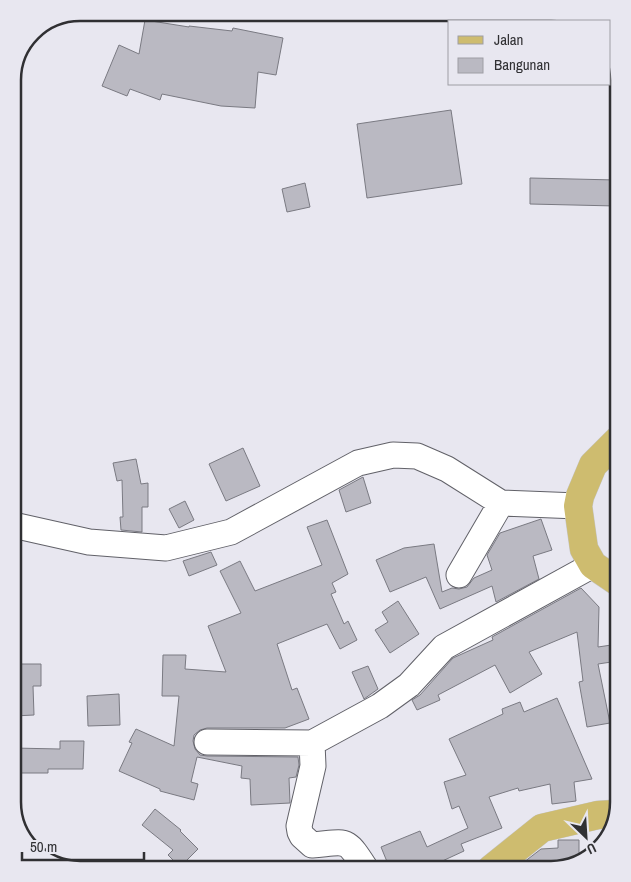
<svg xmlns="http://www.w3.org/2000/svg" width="631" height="882" viewBox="0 0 631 882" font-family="'Archivo Narrow',sans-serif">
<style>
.building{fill:#bab9c2;stroke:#7a7a82}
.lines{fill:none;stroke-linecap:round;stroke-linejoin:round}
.minor-casing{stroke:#616168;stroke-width:27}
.major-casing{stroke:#c5c5c6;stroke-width:29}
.minor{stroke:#fff;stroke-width:25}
.major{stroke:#cebc6f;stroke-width:28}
.rim{fill:none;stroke:#303033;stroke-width:2.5}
</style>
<rect width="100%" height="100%" fill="#e8e7f0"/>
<path class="building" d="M 145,20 L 189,27 L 189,26 L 232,31 L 233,28 L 283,38 L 276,75 L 258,72 L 255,108 L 221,106 L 162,94 L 160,100 L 130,89 L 127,96 L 102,86 L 119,45 L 139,54 Z
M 451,110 L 462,184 L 367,198 L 357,124 Z
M 530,178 L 616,180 L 616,206 L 530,204 Z
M 305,183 L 310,207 L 287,212 L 282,189 Z
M 243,448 L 260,486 L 226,501 L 209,464 Z
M 136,459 L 141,484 L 148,483 L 148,507 L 142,507 L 142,532 L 121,530 L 120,517 L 123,517 L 122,480 L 117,481 L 113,463 Z
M 363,477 L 371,503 L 346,512 L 339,490 Z
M 185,501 L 194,520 L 179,528 L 169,509 Z
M 541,519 L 552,550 L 533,556 L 539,579 L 496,602 L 492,586 L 440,609 L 426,577 L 390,592 L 376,560 L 404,548 L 434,544 L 442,592 L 452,588 L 459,589 L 467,587 L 474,578 L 492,570 L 487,555 L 500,533 Z
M 327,520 L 348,574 L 332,583 L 336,592 L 331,594 L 344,624 L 348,621 L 357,640 L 340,649 L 327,624 L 277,644 L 292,690 L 297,688 L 309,719 L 285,728 L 207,728 L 200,730 L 194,735 L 193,741 L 195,749 L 200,755 L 207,756 L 298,757 L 299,765 L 296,777 L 289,778 L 290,803 L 251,805 L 250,779 L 241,778 L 242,766 L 197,757 L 191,782 L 198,784 L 194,800 L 160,791 L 160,789 L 119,771 L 132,743 L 129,742 L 136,729 L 174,746 L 179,696 L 162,696 L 163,655 L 186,655 L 185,669 L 226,672 L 208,626 L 241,613 L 220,571 L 240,561 L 255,591 L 322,565 L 307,527 Z
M 211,552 L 217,565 L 189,576 L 183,561 Z
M 581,588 L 599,607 L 598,647 L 618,644 L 618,661 L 598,664 L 610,723 L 587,727 L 579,682 L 583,681 L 577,632 L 529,652 L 542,674 L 510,693 L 495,665 L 438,695 L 440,700 L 417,710 L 412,700 L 420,695 L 453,658 L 493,640 L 492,637 Z
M 398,601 L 419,634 L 390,653 L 375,630 L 388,622 L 382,612 Z
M 13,664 L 41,664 L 41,686 L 33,686 L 34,715 L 14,716 Z
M 368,666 L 378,689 L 364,699 L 352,672 Z
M 119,694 L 120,725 L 88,726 L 87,696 Z
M 557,698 L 592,779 L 574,782 L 576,801 L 552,804 L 550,784 L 519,791 L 518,788 L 489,797 L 502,828 L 461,844 L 464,851 L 438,863 L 441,869 L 390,869 L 381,847 L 420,831 L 427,847 L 468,828 L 459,806 L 452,809 L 444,782 L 466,775 L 449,739 L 503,714 L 502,709 L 520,702 L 524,712 Z
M 60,741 L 84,741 L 83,769 L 48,769 L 48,773 L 13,773 L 13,748 L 60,749 Z
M 155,809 L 181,830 L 180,831 L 198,849 L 180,867 L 168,855 L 173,850 L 142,825 Z
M 558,840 L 579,840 L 579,862 L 552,863 L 551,870 L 515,869 L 541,849 L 558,848 Z"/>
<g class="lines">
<g class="minor-casing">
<path id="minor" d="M 13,525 L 89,542 L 166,548 L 231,532 L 358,463 L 393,455 L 417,456 L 447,469 L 501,503 L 578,506
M 459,575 L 501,503
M 207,742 L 312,743
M 366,869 C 345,837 349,842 312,845 L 302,836 L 300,832 L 299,826 L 313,766 L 312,743 L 380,706 L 409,685 L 444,647 L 593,565"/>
</g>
<g class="major-casing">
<path id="major" d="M 618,582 L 593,565 L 584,549 L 578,506 L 580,496 L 593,465 L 618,440
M 491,869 L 542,828 L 598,815 L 615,814"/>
</g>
<use href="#minor" class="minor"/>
<use href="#major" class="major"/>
</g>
<path d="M0 0H631V882H0ZM80 21H551A59 59 0 0 1 610 80V802A59 59 0 0 1 551 861H80A59 59 0 0 1 21 802V80A59 59 0 0 1 80 21Z" fill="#e8e7f0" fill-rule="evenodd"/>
<path class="rim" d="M80 21H551A59 59 0 0 1 610 80V802A59 59 0 0 1 551 861H80A59 59 0 0 1 21 802V80A59 59 0 0 1 80 21Z"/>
<rect x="448" y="20" width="162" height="65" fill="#e8e7f0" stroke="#9e9ea4"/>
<rect x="458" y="36" width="25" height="8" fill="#cebc6f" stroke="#9e9ea4"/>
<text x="494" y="45" font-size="15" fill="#303033">Jalan</text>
<rect x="458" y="58" width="25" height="15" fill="#bab9c2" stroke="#9e9ea4"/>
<text x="494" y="70" font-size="15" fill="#303033">Bangunan</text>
<g transform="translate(586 837) rotate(155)" stroke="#e8e7f0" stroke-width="4" paint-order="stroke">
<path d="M0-4L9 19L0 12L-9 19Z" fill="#303033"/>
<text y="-8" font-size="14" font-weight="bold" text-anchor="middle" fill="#303033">U</text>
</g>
<path d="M22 852v8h122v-8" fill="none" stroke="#303033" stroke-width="2.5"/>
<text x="30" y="852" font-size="15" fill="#303033" stroke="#e8e7f0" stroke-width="4" paint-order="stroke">50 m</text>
</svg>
